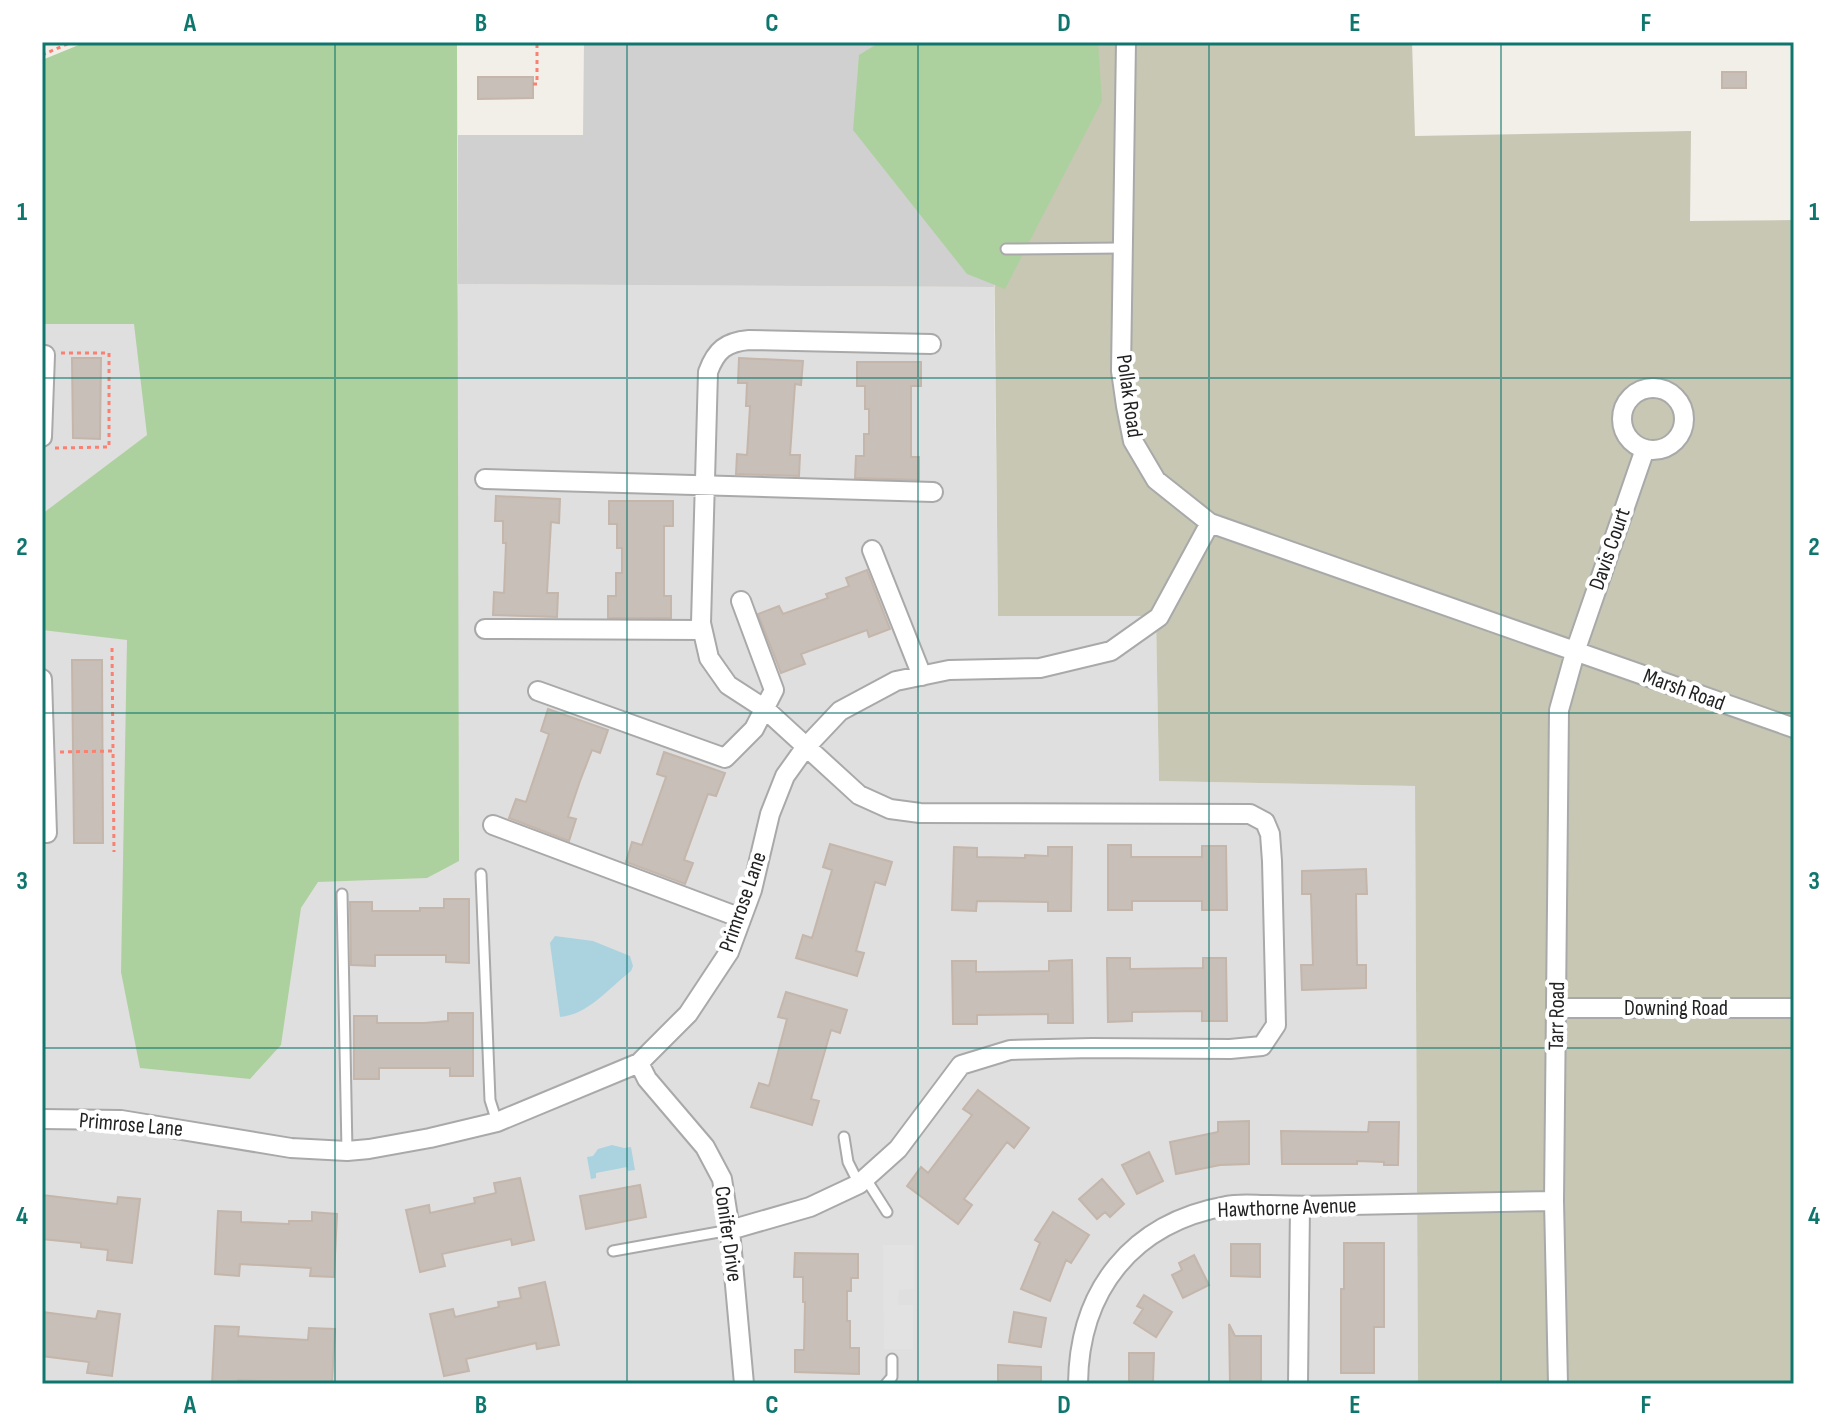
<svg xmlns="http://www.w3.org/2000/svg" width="1836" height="1426" viewBox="0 0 1836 1426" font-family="'Sofia Sans Condensed',sans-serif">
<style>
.residential{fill:#e0dfdf}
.religious{fill:#d0d0d0}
.construction{fill:#c7c7b4}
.forest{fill:#add19e}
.parking{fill:#e2e2e2}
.water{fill:#aad3df}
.building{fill:#c7bfb8;stroke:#c4b6ab;stroke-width:2}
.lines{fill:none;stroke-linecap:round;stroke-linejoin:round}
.lane-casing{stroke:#a9a9a9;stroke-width:13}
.street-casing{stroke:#a9a9a9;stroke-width:22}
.path{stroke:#fa8072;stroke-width:3;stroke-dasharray:4 4;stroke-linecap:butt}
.lane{stroke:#fff;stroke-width:9}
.street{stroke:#fff;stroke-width:18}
.grid{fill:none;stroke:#0f766e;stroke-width:2;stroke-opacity:0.55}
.labels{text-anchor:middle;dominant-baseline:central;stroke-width:8;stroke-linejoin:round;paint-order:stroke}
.street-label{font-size:22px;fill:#222;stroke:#fff}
.neatline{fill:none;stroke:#0f766e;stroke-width:3}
.grid-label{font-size:26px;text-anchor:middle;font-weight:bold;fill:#0f766e}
</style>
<rect width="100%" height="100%" fill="#f2efe9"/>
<path class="residential" d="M 458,284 L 994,287 L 998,615 L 1156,616 L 1159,781 L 1415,786 L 1418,1384 L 42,1384 L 42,324 L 457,322 Z"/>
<path class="religious" d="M 584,42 L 992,42 L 994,287 L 458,284 L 458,135 L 583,135 Z"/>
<path class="construction" d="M 992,42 L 1412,42 L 1415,136 L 1691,131 L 1690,221 L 1794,220 L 1794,1384 L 1418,1384 L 1415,786 L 1159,781 L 1156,616 L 998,616 Z"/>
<path class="forest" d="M 86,42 L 457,42 L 459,861 L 427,878 L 318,882 L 301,908 L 281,1045 L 250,1079 L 140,1068 L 121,972 L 127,640 L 42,630 L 42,514 L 147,435 L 134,324 L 42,324 L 42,60 Z
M 880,42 L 1098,42 L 1102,101 L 1005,289 L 967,274 L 853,130 L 859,55 Z"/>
<path class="parking" d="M 883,1245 L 914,1245 L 914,1289 L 899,1290 L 898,1305 L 913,1305 L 913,1349 L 884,1349 Z"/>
<path class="water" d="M 555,936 L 593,941 L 630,956 L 633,966 L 631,971 C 610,987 588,1015 560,1017 L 550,943 Z
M 612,1145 L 624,1148 L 631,1147 L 635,1170 L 628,1171 L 627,1167 L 596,1173 L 596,1178 L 591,1179 L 587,1157 L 593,1156 L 598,1149 Z"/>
<path class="building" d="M 1722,72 L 1746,72 L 1746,88 L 1722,88 Z
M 478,77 L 533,77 L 533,98 L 478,99 Z
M 72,358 L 101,358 L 100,439 L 73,438 Z
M 739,358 L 803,361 L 801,385 L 795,384 L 790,455 L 800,455 L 799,476 L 736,474 L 737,454 L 747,455 L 750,406 L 746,406 L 747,383 L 738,383 Z
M 857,362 L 921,362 L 921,386 L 911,386 L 911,457 L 919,457 L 919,480 L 855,478 L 856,456 L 864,456 L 864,434 L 869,434 L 869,409 L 865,409 L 865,386 L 857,386 Z
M 496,496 L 560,499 L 559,523 L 551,522 L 547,593 L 558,593 L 557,617 L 493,615 L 494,592 L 504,593 L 506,543 L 503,543 L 503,521 L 495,521 Z
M 609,501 L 673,501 L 673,526 L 664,526 L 664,596 L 671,596 L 671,618 L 608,618 L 608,596 L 616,596 L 616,573 L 622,573 L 622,548 L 617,548 L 617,524 L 609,524 Z
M 867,570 L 890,629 L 869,637 L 867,630 L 801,654 L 805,664 L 781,673 L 758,614 L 779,606 L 783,614 L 828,598 L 826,594 L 849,586 L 846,578 Z
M 72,660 L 102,660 L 103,843 L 74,843 Z
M 548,709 L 608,730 L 600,753 L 592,750 L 580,781 L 568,817 L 576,819 L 569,841 L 509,818 L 516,799 L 526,802 L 549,734 L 541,731 Z
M 664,752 L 725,773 L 716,796 L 708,794 L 697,824 L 684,860 L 693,863 L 685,884 L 626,862 L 632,842 L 642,845 L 666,777 L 657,774 Z
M 830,844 L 892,862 L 885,885 L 875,882 L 856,951 L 864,953 L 857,976 L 796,958 L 803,935 L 812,938 L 832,870 L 823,867 Z
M 1108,845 L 1131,845 L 1131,857 L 1202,857 L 1202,846 L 1226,846 L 1227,910 L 1202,910 L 1202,901 L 1132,901 L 1132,910 L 1108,910 Z
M 954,847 L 977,848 L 977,857 L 1025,858 L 1025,855 L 1048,856 L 1048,847 L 1072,847 L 1071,911 L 1048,911 L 1048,902 L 977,901 L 976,911 L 952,910 Z
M 1366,869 L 1367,894 L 1356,894 L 1357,965 L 1366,965 L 1366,988 L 1302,990 L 1301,965 L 1313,965 L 1311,894 L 1302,894 L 1302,871 Z
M 444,899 L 469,899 L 469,963 L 446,962 L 446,955 L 375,955 L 375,966 L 351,965 L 350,902 L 372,902 L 372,911 L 420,911 L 420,908 L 444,908 Z
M 1107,958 L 1130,958 L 1130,969 L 1203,968 L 1203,958 L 1226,958 L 1227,1021 L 1202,1021 L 1202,1011 L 1132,1012 L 1132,1021 L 1108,1022 Z
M 1072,960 L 1073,1023 L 1048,1023 L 1048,1014 L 977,1015 L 977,1024 L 953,1024 L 952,961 L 976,961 L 976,972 L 1049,971 L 1049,961 Z
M 786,992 L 847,1010 L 840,1033 L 831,1030 L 811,1099 L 819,1101 L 812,1125 L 751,1107 L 759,1083 L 769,1086 L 787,1019 L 778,1017 Z
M 448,1013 L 473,1013 L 473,1076 L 450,1076 L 450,1068 L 379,1068 L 379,1079 L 354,1079 L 354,1016 L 377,1016 L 377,1023 L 424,1023 L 448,1021 Z
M 978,1090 L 1029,1128 L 1014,1148 L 1007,1142 L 964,1199 L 972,1205 L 958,1224 L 907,1186 L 921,1167 L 928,1173 L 972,1115 L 963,1109 Z
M 1249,1121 L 1249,1164 L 1220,1165 L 1176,1174 L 1170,1142 L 1218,1132 L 1218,1122 Z
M 1369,1122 L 1399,1122 L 1398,1165 L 1384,1165 L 1384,1162 L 1357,1161 L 1357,1164 L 1282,1164 L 1281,1131 L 1368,1132 Z
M 1149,1152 L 1163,1181 L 1137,1194 L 1122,1165 Z
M 520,1178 L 534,1240 L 512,1245 L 511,1239 L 442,1254 L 445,1266 L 420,1272 L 406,1210 L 429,1205 L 430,1213 L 475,1203 L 474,1198 L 496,1193 L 494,1183 Z
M 1102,1179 L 1124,1204 L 1110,1217 L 1105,1212 L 1097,1219 L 1079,1199 Z
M 640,1185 L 646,1217 L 586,1229 L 580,1196 Z
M 42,1195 L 117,1204 L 118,1197 L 140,1199 L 132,1263 L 107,1260 L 108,1250 L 81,1247 L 81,1243 L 42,1239 Z
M 218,1211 L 241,1212 L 241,1222 L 289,1224 L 289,1221 L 312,1221 L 312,1212 L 337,1214 L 334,1277 L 310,1276 L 311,1268 L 240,1264 L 239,1276 L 215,1274 Z
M 1053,1212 L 1089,1235 L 1071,1263 L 1066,1260 L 1050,1301 L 1021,1289 L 1040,1243 L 1035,1240 Z
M 1344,1243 L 1384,1243 L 1384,1327 L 1374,1327 L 1374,1373 L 1341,1373 L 1341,1289 L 1344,1289 Z
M 1231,1244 L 1260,1244 L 1260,1277 L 1231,1276 Z
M 795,1253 L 858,1254 L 858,1278 L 851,1278 L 851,1291 L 847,1291 L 847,1321 L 850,1321 L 850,1348 L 859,1348 L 859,1374 L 795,1372 L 795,1350 L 804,1350 L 805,1302 L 803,1302 L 803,1277 L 794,1277 Z
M 1194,1255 L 1209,1285 L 1183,1298 L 1172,1275 L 1182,1270 L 1179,1263 Z
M 545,1282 L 559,1345 L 537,1349 L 536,1343 L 466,1359 L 469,1371 L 444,1376 L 430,1314 L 453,1309 L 455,1317 L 499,1307 L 498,1302 L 521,1298 L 519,1288 Z
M 1144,1295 L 1172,1312 L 1156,1337 L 1134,1323 L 1143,1309 L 1137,1306 Z
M 98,1311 L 120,1314 L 112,1376 L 87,1373 L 89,1362 L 42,1356 L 42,1312 L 96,1319 Z
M 1014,1312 L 1046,1318 L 1041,1347 L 1009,1342 Z
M 1229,1324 L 1235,1336 L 1261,1336 L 1261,1384 L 1230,1384 Z
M 215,1326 L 239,1327 L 238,1336 L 308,1340 L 309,1328 L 335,1329 L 332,1384 L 238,1380 L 238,1384 L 212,1384 Z
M 1129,1353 L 1154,1353 L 1153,1382 L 1129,1382 Z
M 998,1365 L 1041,1367 L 1041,1384 L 998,1384 Z"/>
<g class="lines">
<g class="lane-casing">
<path id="lane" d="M 1006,249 L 1121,248
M 481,874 L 490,1100 L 497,1122
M 342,894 L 347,1151
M 844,1137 L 848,1162 L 859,1184
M 866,1179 L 887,1212
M 613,1251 L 730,1230
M 886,1384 L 892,1377 L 892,1359"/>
</g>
<g class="street-casing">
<path id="street" d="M 1126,42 L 1121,371 L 1126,406 L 1133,441 L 1156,480 L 1210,523 L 1794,728
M1622 419a31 31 0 1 1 62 0a31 31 0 1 1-62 0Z
M 42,437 L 45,355
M 485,479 L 933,492
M 872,550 L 922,676
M 485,629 L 702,630
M 42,679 L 47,833 L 42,833
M 538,691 L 725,758 L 754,729 L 774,690 L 741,601
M 493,825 L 741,918
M 1558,1008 L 1794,1008
M 639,1063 L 647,1079 L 705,1147 L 722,1179 L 730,1230 L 744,1384
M 42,1119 L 121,1120 L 291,1148 L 347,1151 L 369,1149 L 430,1138 L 497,1122 L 639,1063 L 688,1014 L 729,952 L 752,890 L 770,814 L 785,776 L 805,748 L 840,711 L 896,681 L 949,670 L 1040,668 L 1111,651 L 1159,617 L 1210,523
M 730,1230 L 810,1207 L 859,1184 L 898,1149 L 961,1065 L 1010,1050 L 1092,1048 L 1230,1049 L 1262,1046 L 1276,1025 L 1272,861 L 1270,834 L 1265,822 L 1250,814 L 920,813 L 890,809 L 859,795 L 765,709 L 728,685 L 709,658 L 701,623 L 708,372 C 716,350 726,342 749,340 L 931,344
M 1078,1384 C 1079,1290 1132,1223 1226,1206 C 1240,1203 1255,1205 1269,1205 C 1295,1206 1321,1206 1348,1205 C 1417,1204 1486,1202 1554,1201
M 1298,1384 L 1300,1206
M 1558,1384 L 1554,1201 L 1559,710 L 1576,649 L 1645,449"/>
</g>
<path class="path" d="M 42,55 L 72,42
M 533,84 L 537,84 L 537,42
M 55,448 L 109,447 L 109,353 L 61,353
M 112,648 L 113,751
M 60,752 L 113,751 L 114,852"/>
<use href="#lane" class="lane"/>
<use href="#street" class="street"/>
</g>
<path class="grid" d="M 335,42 L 335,1384M 627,42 L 627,1384M 918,42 L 918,1384M 1209,42 L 1209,1384M 1501,42 L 1501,1384M 42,378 L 1794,378M 42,713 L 1794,713M 42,1048 L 1794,1048"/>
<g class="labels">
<g class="street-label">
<text transform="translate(1129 396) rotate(82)">Pollak Road</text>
<text transform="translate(1610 549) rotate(-71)">Davis Court</text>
<text transform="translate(1684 690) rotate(20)">Marsh Road</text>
<text transform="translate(743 902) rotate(-71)">Primrose Lane</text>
<text x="1676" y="1008">Downing Road</text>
<text transform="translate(1557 1016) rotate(-89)">Tarr Road</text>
<text transform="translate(131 1125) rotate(5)">Primrose Lane</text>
<text transform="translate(1287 1208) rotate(-2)">Hawthorne Avenue</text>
<text transform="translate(728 1234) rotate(82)">Conifer Drive</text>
</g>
</g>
<rect width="1836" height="1426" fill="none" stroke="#ffffff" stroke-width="88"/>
<rect x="44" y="44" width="1748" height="1338" class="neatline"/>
<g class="grid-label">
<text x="190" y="31">A</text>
<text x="481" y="31">B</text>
<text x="772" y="31">C</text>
<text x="1064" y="31">D</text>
<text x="1355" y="31">E</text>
<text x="1646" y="31">F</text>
<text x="22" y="220">1</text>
<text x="1814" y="220">1</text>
<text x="22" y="555">2</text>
<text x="1814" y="555">2</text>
<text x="22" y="889">3</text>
<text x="1814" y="889">3</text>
<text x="22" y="1224">4</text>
<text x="1814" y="1224">4</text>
<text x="190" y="1413">A</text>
<text x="481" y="1413">B</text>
<text x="772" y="1413">C</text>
<text x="1064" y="1413">D</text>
<text x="1355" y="1413">E</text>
<text x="1646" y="1413">F</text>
</g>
</svg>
